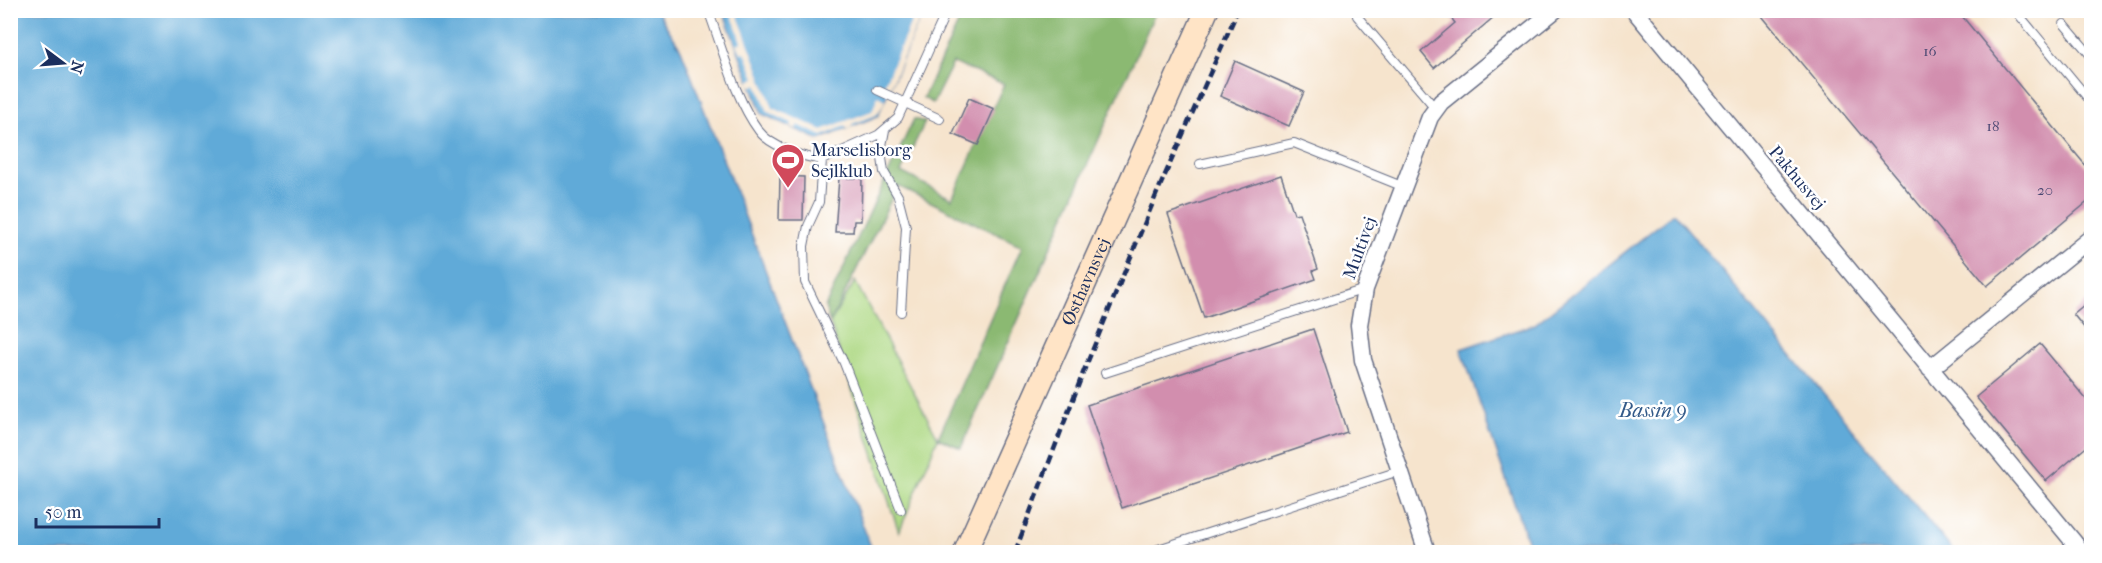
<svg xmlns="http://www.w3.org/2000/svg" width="2102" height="563" viewBox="0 0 2102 563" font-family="'IM FELL French Canon',serif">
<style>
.green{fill:#afd985;stroke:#658472;stroke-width:1.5}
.forest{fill:#8bb972;stroke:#537468;stroke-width:1.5}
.water{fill:#60aad8;stroke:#3e6c9b;stroke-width:1.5}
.pier{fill:#f6e4cd}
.building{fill:#d28eae}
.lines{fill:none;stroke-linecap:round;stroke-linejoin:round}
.lane-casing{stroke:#686e85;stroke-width:10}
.street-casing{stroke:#686e85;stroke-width:19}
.secondary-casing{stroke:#686e85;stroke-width:25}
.lane{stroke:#fff;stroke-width:8}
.street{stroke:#fff;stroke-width:16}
.secondary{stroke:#ffe4c6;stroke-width:22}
.rail{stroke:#1b2f5e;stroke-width:4.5;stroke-dasharray:9 4.5;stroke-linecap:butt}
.labels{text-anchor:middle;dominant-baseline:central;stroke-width:5;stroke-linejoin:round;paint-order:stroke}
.number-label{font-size:15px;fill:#494772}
.poi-label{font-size:18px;fill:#1b2f5e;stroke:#fff;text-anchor:start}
.street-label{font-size:18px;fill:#1b2f5e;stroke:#fff}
.water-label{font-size:20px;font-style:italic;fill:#335a89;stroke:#fff}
</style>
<rect width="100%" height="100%" fill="#fff"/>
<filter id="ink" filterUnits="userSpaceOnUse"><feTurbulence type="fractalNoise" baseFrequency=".0167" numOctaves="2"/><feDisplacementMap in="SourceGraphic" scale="12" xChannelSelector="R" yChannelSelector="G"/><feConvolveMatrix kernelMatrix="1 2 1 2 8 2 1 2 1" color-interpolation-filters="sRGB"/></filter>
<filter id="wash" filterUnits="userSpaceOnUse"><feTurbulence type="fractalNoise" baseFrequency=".008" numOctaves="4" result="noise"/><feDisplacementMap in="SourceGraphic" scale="24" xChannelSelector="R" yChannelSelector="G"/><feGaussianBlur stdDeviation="1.35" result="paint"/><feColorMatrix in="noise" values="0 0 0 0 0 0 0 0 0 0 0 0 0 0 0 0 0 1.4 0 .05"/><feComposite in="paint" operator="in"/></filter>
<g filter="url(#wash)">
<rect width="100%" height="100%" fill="#f6e4cd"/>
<path class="green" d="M 855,281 L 938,438 L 899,532 L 830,323 Z"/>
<path class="forest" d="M 964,11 L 1156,11 L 961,448 L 938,438 L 1022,246 L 898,186 L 830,323 L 825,307 L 914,119 L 925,122 L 901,172 L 952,199 L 1004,84 L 953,63 L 933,103 L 923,98 Z"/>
<path class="water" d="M 10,11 L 657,11 L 681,49 L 873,552 L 11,552 Z
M 723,11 L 923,11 L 878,116 L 819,140 L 762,114 Z
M 1674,213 L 1954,552 L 1531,552 L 1461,349 L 1535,324 Z"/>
<path class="pier" d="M 730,11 L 736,11 L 773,108 L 822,130 L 872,111 L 878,96 L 885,100 L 882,107 L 876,115 L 852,124 L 852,127 L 847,129 L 845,126 L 822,136 L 798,125 L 796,129 L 791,127 L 792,123 L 768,112 L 757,84 L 752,87 L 749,81 L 755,78 L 745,52 L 741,53 L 737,44 L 742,42 Z
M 916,11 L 923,11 L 888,92 L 882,89 Z"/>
<g id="blocks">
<path class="building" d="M 1445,10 L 1502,10 L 1434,68 L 1421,52 L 1455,23 Z
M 1757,10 L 1957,10 L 2091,172 L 2091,199 L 1987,286 Z
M 1235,61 L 1304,92 L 1289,126 L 1220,96 Z
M 969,98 L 994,109 L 978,145 L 953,134 Z
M 1281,175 L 1294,214 L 1299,213 L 1318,269 L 1313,271 L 1316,279 L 1204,318 L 1168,214 Z
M 780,176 L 804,177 L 803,220 L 779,220 Z
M 839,178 L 862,178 L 861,221 L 854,221 L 853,232 L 835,232 Z
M 2091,299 L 2091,336 L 2073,314 Z
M 1313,329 L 1347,432 L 1122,508 L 1087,405 Z
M 2040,344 L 2091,405 L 2091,443 L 2046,481 L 1976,397 Z"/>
</g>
</g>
<g filter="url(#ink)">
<use href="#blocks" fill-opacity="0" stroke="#686e85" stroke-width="1.5"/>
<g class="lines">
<g class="lane-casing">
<path id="lane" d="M 708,10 C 723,49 734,97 759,131 C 771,147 803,157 822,160 L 878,135 L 898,118 L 947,10
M 1359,10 L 1357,16 L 1436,109
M 2015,10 L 2092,103
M 2064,24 L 2092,57
M 877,90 L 940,119
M 885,130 L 881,151 L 884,172 L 898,196 L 906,227 L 901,312
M 822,160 L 819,202 L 808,226 L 804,246 L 805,282 L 844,363 L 901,510
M 1200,164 L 1294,143 L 1404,187
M 1105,373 L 1365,289
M 1149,552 L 1399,471"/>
</g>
<g class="street-casing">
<path id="street" d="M 1634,10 L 2082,552
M 1930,369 L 2092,237
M 1427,552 L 1363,360 L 1359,325 L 1365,289 L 1430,117 L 1441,102 L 1555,10"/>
</g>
<g class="secondary-casing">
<g id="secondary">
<path id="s1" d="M 965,552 L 1207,10"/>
</g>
</g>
<use href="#lane" class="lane"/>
<use href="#street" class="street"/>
<use href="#secondary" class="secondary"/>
<path class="rail" d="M 1015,552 L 1083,373 L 1157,193 L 1238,10"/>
</g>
</g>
<defs>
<g id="stadium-pin" transform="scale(1.725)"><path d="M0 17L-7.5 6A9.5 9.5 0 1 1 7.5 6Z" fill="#d1495b" stroke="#fff"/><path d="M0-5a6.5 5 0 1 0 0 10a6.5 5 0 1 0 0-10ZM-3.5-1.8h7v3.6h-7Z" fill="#fff"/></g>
</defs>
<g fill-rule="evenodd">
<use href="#stadium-pin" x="788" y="160"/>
</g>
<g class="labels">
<g class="number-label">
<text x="1930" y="51">16</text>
<text x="1993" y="126">18</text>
<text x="2045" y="190">20</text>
</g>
<g class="poi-label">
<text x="811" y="150">Marselisborg<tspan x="811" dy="21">Sejlklub</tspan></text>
</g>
<g class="street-label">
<text transform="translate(1797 178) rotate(50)">Pakhusvej</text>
<text transform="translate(1360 248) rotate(-70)">Multivej</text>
<text stroke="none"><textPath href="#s1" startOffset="296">Østhavnsvej</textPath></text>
</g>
<g class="water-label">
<text x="1653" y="410">Bassin 9</text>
</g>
</g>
<rect width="2102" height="563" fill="none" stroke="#fff" stroke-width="36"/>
<g transform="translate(63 63) rotate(106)" stroke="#ffffff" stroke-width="4.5" paint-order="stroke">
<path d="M0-4.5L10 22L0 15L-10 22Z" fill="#1b2f5e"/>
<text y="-9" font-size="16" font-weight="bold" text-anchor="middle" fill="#1b2f5e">N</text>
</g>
<path d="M36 518v9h123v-9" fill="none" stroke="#1b2f5e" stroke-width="3"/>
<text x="45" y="518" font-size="18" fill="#1b2f5e" stroke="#ffffff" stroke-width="4.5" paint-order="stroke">50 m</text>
</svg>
